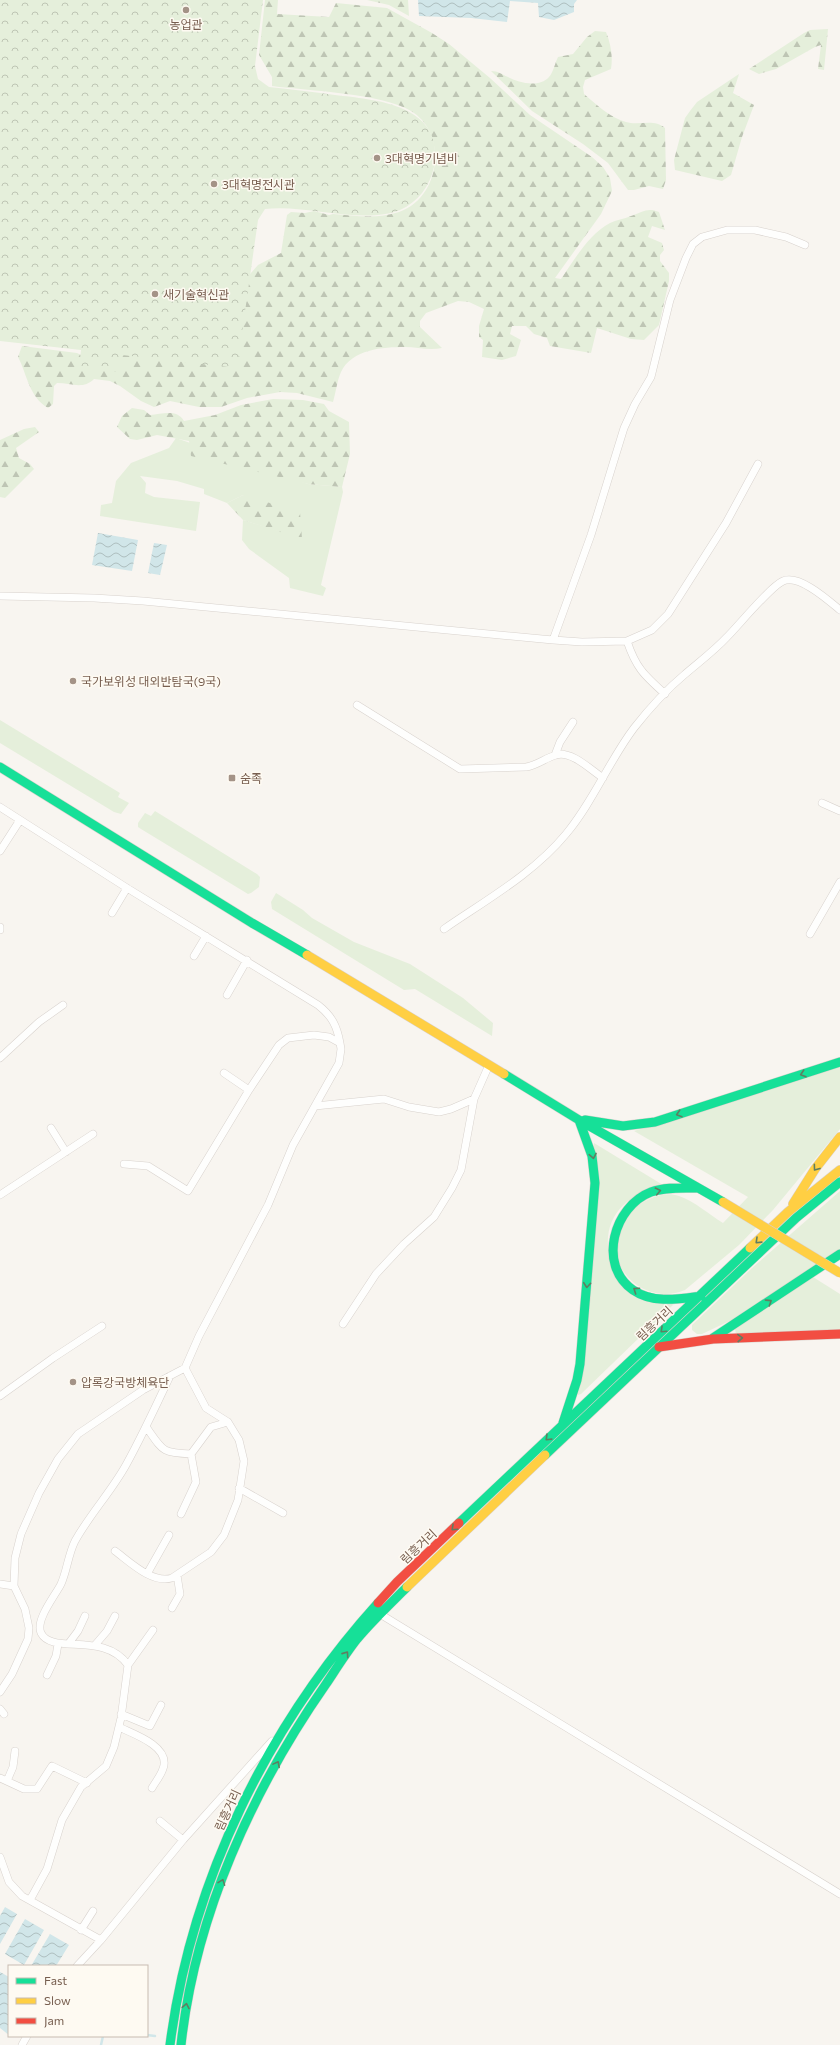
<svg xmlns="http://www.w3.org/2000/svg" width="840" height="2045" viewBox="0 0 840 2045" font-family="Commissioner,'Noto Sans KR',sans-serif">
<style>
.grass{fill:#e5efdb}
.forest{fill:url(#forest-firs)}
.park{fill:url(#park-crowns)}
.water{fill:url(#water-waves)}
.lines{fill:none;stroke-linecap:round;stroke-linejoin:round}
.stream{stroke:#d1e6e9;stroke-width:2.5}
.street-casing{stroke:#d8d2cd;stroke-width:8}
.fast-casing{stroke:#d9d1cc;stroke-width:10}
.slow-casing{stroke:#d9d1cc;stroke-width:10}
.jam-casing{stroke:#d9d1cc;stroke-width:10}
.street{stroke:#fefefd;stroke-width:7}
.fast{stroke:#16e098;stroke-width:9}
.slow{stroke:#ffcf43;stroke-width:9}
.jam{stroke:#f24e42;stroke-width:9}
.slow-bridge-casing{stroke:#d9d1cc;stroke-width:10;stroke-linecap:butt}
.slow-bridge{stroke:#ffcf43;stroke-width:9}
.oneway{stroke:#5f7e61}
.poi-dot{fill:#a49387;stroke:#fefaf2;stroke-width:1.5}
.labels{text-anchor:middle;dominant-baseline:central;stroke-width:3;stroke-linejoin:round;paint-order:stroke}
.poi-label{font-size:12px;fill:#775e4f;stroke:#fefaf2;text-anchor:start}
.street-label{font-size:12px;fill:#775e4f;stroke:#fefaf2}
</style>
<defs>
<pattern id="forest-firs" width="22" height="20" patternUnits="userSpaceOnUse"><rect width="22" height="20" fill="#e5efdb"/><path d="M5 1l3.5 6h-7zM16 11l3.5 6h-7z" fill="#bec5b4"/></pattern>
<pattern id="park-crowns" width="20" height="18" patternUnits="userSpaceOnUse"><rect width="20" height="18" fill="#e5efdb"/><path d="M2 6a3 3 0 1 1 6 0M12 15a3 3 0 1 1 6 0" fill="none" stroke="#bec5b4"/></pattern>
<pattern id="water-waves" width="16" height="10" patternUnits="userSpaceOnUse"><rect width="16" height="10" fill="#d1e6e9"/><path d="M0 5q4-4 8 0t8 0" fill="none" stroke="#aebebf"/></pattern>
</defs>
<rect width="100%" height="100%" fill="#f8f5f0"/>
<path class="grass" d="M 176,438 L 308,484 L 342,487 L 343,492 L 321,585 L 326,588 L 323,596 L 290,588 L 289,578 L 249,549 L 242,540 L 243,520 L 302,538 L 243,495 L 227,503 L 204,494 L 204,489 L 177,481 L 140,476 L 146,483 L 145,493 L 154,497 L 200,502 L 196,531 L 100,516 L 101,505 L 112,503 L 116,481 L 131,463 L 169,448 Z
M 0,720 L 120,793 L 118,797 L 129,803 L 121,814 L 114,812 L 0,743 Z
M 155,811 L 257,874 L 260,877 L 259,887 L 251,893 L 248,894 L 141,829 L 138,827 L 138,823 L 145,813 L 151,816 Z
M 276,893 L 303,910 L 312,918 L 354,942 L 410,964 L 463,998 L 493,1023 L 492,1036 L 415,989 L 404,990 L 272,909 L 271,902 Z
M 840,1066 L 840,1129 L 773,1210 L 739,1245 L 685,1290 C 655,1303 618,1283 616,1248 C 616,1244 619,1238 620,1234 C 623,1228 624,1219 627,1213 C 629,1211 634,1208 637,1206 C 650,1198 663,1191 679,1196 C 696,1202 708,1214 723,1223 L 748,1197 L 634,1131 Z
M 594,1143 L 663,1185 C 627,1195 602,1215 609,1256 C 610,1263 613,1274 618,1278 C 632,1290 661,1292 673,1305 L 581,1394 L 578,1395 Z
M 840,1191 L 840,1249 L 738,1317 L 702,1334 L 697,1334 L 692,1330 L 692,1325 L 752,1268 Z
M 813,1277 L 840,1294 L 840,1330 L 736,1334 L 735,1329 Z"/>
<path class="forest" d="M 265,0 L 278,0 L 277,14 L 329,17 L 336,3 L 387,8 L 432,33 L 449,44 L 490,78 L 530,115 L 592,157 L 603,167 L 610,178 L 612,191 L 601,214 L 555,278 L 561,279 C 575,259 588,235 610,223 C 616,220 624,219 631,216 C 642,212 648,207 659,212 L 665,230 L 652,226 L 648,237 L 662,243 L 664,250 L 660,255 L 660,261 L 669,273 L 669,281 L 659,325 L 644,340 L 631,339 L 597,328 L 591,353 L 550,346 L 547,338 L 534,334 L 526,326 L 512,326 L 510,334 L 521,340 L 516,356 L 502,360 L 482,357 L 483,340 L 479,337 L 479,326 L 484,309 L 469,302 L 458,301 L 426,313 L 420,321 L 420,327 L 442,348 C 429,351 417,347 405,347 C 383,347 352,349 341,372 C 337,381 336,392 333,402 L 297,393 L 280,392 L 247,398 L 221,407 L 199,407 L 170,401 L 154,407 L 141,401 L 120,386 L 110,381 L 94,379 C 83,390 71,383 57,383 L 54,386 L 53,404 L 48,408 C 29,397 27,374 18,357 L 22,346 L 77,353 L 85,357 L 119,354 L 244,281 L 258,265 L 281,253 L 287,215 L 291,212 L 305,213 L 314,211 L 329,215 L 333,214 C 356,216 378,219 399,212 C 440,198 449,134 411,111 C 381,93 309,91 272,86 L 272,77 L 259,55 Z
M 367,0 L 408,0 L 409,16 L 389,5 Z
M 828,29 L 824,70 L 818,69 L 821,45 L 815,47 L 776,69 L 759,74 L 749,69 L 804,33 L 810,30 Z
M 595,31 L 606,32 C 611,44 613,57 611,69 L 585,80 L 583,87 L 584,94 C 596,104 610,118 626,122 C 639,126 654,118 665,128 L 666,180 L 663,189 L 649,186 L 634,190 L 628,190 L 608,163 L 583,144 L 532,111 L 491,71 C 498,71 501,74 508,77 C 519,83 539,88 549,77 C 553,73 555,63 558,57 L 573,54 L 587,37 Z
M 739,74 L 733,93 L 754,105 L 742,137 L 731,175 L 722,181 L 675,170 L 674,160 L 685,118 L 690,111 L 697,102 Z
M 273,399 L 303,400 L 324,404 L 329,411 L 349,422 L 350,454 L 342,487 L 308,484 L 191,456 L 189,441 L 157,435 L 137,440 L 130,439 L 117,427 L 122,416 L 132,408 L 144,410 L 150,415 C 163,414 177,409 184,421 L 215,415 L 241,405 Z
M 35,427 L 39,432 L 16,448 L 19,458 L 30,464 L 34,469 L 5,498 L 0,497 L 0,440 L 24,429 Z
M 243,495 L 300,512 L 302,539 L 243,520 L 227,503 Z"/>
<path class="park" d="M 0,0 L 263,0 L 255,66 L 258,79 L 269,87 C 291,89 313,92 335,95 C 378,100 445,105 434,167 C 430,186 418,202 400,210 C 363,225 306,204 265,209 L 258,220 L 237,368 L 122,355 L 120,372 L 79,368 L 81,350 L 0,341 Z"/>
<path class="water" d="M 418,0 L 577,0 L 574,4 L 574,12 L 554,20 L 539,17 L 538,3 L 510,1 L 507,22 L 471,18 L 419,16 Z
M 98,533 L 138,540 L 132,571 L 92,565 Z
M 154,543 L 167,545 L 160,575 L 148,573 Z
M 5,1907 L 17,1914 L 0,1944 L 0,1916 Z
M 25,1919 L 44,1930 L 24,1965 L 5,1954 Z
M 50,1934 L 69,1945 L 56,1966 L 31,1966 Z
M 0,1972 L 9,1977 L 9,2035 L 0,2028 Z"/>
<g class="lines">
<path class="stream" d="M 147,2035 L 155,2036
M 101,2045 L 103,2036"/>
<g class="street-casing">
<path id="street" d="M 0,596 L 94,598 L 143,601 L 553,640 L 582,642 L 627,641 L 652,630 L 668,614 L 726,523 L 758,464
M 553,640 L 591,535 L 624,428 L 635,404 L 651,377 L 670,300 L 686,258 L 693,244 L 702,237 L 727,230 L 755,230 L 786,237 L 805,245
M 627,641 C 636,668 644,675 665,694
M 357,705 L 460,769 L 526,767 C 538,765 545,758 556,755 C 571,750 591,770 603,778
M 555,755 L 560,742 L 573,722
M 822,803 L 840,811
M 0,807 L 127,888 L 318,1005 C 332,1016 337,1026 340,1043
M 0,851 L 20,820
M 112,913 L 127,888
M 0,927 L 0,930
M 444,929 C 486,900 533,874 566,834 C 593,802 609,761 634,728 C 649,709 666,690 684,675 C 699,662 714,651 727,637 C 739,625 770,587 783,581 C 799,574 828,600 840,610
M 810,934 L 840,882
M 194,956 L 206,936
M 227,995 L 247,960
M 0,1058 L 39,1022 L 63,1005
M 315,1106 L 384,1099 L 409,1107 L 439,1112 L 451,1109 L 474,1099
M 51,1128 L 66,1152
M 124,1164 L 148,1166 L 188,1191 L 249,1090
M 0,1195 L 93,1134
M 343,1324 L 376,1274 L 404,1244 L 434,1217 L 452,1188 L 461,1170 L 474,1099 L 489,1065
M 0,1396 L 53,1358 L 102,1326
M 147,1428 C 163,1451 162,1453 191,1454
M 239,1488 L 283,1513
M 181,1514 L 196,1482 L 191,1454 L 211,1427 L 228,1422
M 115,1551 C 130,1562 152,1584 172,1578 L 211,1552 L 224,1535 L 238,1500 L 244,1461 L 239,1440 L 228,1422 L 206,1408 L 185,1368
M 147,1574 L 169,1535
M 0,1584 L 14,1586
M 172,1608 L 180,1594 L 177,1575
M 380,1614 L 840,1894
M 69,1643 L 78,1631 L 85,1616
M 95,1645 L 107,1631 L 115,1616
M 128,1665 L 153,1630
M 47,1675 L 56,1656 L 58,1644
M 0,1692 L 12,1674 L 28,1639 L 29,1628 L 25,1609 L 14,1586 L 15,1558 L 21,1534 L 39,1493 L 58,1459 L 78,1434 L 143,1390 L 185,1368 L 199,1336 L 268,1205 L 293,1145 L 339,1063 L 341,1049 L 340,1043 L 329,1037 L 314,1035 L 288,1038 L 279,1045 L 249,1090 L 224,1073
M 0,1709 L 4,1714
M 121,1714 L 150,1726 L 161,1705
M 119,1727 C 133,1734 167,1745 164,1765 C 163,1773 156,1781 152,1788
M 0,1778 L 24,1789 L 37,1789 L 52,1766 L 87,1783
M 7,1781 L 13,1767 L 15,1751
M 160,1821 L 183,1840
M 0,1857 L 9,1882 L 22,1896 L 101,1940
M 30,1900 L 47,1869 L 62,1820 L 81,1787 L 106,1766 L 114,1747 L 121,1718 L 128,1665 C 104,1631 52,1655 41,1633 C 35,1620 55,1596 61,1584 C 67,1571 68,1555 75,1541 C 90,1514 111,1492 126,1465 C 142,1436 156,1406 170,1376
M 81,1930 L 93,1911
M 77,1966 L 101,1940 L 183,1840 L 272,1741
M 22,2045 L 27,2036"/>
</g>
<g class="fast-casing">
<path id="fast" d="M 0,767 L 252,923 L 307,955
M 504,1074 L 579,1120 L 723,1202
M 585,1120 L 623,1126 L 655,1122 L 840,1062
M 696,1188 C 681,1188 665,1187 651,1192 C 614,1206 597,1265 633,1290 C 653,1304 679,1299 701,1296
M 713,1338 L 840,1254
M 563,1423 L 577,1380 L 580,1364 L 595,1183 L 592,1156 L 579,1120
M 545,1455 L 796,1218 L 840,1182
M 459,1523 L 750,1248
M 170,2045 C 191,1881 268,1725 378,1603
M 181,2045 C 195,1916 252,1790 326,1684 C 336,1669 346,1653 357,1639 C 372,1621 390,1604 407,1587"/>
</g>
<g class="slow-casing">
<path id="slow" d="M 307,955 L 504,1074
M 793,1204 L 815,1169 L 840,1137
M 750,1248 L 788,1212 L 840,1170
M 407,1587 L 545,1455"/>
</g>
<g class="jam-casing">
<path id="jam" d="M 659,1347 L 713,1339 L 840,1334
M 378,1603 L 397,1582 L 459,1523"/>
</g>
<use href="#street" class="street"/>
<use href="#fast" class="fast"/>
<use href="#slow" class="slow"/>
<use href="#jam" class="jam"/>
<g class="slow-bridge-casing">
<path id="slow-bridge" d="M 723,1202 L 840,1273"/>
</g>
<use href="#slow-bridge" class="slow-bridge"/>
</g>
<defs><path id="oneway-chevron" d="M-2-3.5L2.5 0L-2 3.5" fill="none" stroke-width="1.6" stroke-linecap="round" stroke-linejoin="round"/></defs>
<g class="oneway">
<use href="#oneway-chevron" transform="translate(803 1074) rotate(162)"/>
<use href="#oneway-chevron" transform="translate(679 1114) rotate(162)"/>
<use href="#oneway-chevron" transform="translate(593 1156) rotate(79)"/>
<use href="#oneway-chevron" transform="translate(816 1168) rotate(126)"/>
<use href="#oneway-chevron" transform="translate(658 1191) rotate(-12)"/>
<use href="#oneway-chevron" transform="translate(758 1241) rotate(136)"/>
<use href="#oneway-chevron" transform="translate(587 1285) rotate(95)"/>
<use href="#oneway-chevron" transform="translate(636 1290) rotate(-146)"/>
<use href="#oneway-chevron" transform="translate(769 1302) rotate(-33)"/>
<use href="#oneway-chevron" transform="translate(663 1330) rotate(137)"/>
<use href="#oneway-chevron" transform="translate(740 1338) rotate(-2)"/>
<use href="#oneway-chevron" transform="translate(548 1438) rotate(136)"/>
<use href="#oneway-chevron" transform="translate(454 1528) rotate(137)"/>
<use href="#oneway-chevron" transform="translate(346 1654) rotate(-55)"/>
<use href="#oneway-chevron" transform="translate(277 1764) rotate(-62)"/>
<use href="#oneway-chevron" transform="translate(222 1882) rotate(-69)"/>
<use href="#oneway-chevron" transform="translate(186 2006) rotate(-79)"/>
</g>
<g class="poi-dot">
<circle cx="186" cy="10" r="4"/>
<circle cx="377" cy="158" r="4"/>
<circle cx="214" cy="184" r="4"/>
<circle cx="155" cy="294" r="4"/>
<circle cx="73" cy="681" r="4"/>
<rect x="228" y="774" width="8" height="8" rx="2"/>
<circle cx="73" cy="1382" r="4"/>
</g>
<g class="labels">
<g class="poi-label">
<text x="186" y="24" text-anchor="middle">농업관</text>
<text x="385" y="158">3대혁명기념비</text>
<text x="222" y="184">3대혁명전시관</text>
<text x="163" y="294">새기술혁신관</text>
<text x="81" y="681">국가보위성 대외반탐국(9국)</text>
<text x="240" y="778">숨족</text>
<text x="81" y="1382">압록강국방체육단</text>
</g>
<g class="street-label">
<text transform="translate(654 1323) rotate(-43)">림흥거리</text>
<text transform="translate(418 1546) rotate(-43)">림흥거리</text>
<text transform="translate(227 1810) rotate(-65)">림흥거리</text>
</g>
</g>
<rect x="8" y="1965" width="140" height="72" fill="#fefaf2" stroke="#c8bcb1"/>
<rect x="16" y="1978" width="20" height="6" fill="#16e098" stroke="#c8bcb1"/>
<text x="44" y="1985" font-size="12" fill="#775e4f">Fast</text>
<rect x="16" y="1998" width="20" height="6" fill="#ffcf43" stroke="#c8bcb1"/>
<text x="44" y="2005" font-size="12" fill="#775e4f">Slow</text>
<rect x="16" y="2018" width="20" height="6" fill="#f24e42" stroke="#c8bcb1"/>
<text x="44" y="2025" font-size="12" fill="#775e4f">Jam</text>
</svg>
